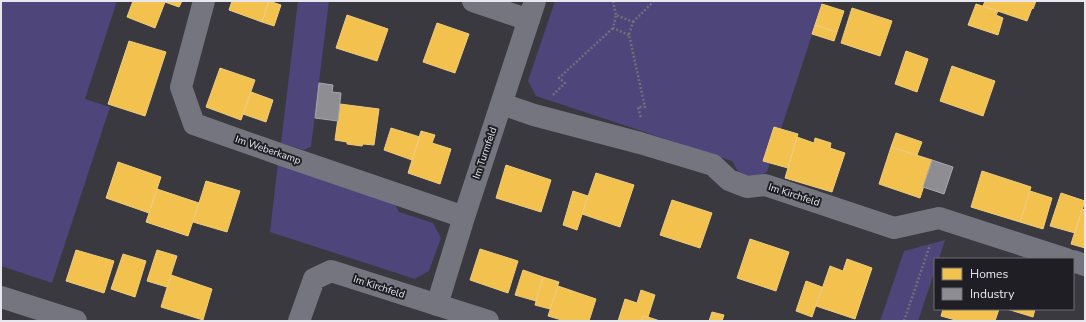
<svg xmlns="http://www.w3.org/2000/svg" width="1086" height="322" viewBox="0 0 1086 322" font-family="'Nunito Sans',sans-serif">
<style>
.green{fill:#4e457b}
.homes{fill:#f2c14e;stroke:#efcc7e}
.industry{fill:#8d8d92;stroke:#a8a8ae}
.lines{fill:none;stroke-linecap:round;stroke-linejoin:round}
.path{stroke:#707078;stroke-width:2.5;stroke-dasharray:2 2;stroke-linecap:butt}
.minor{stroke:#757580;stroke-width:22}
.labels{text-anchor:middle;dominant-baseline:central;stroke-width:4;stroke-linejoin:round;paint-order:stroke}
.street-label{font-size:10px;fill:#e8e7ef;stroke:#1f1e24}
</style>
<rect width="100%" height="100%" fill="#39393f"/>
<path class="green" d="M 1,1 L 117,1 L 85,99 L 110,107 L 52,283 L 1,266 Z
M 298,1 L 329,1 L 311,147 L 304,150 L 281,143 Z
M 555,1 L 823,1 L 767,172 L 752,179 L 740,175 L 732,161 L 536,96 L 528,81 Z
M 278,162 L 393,200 L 399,212 L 433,223 L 441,238 L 429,271 L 415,279 L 270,232 Z
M 945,240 L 939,259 L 935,259 L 935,270 L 918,321 L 880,321 L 904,251 Z"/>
<path class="homes" d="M 133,1 L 162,1 L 165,2 L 155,28 L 127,17 Z
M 162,1 L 182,1 L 179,7 Z
M 232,1 L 269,1 L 262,22 L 229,10 Z
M 269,1 L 281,5 L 274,26 L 262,22 Z
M 985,1 L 1036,1 L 1033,9 L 1032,8 L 1027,21 L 983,6 Z
M 822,4 L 844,11 L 837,32 L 815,25 Z
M 976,4 L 998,11 L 996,15 L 1003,18 L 998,35 L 968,25 Z
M 852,8 L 892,21 L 880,56 L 841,43 Z
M 347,15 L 388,29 L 377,61 L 336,48 Z
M 437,23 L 469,34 L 455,73 L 423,62 Z
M 815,25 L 837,32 L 834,41 L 812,34 Z
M 129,41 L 166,52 L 145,116 L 108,104 Z
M 906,51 L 928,59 L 917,92 L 895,84 Z
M 952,66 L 995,81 L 983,116 L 940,101 Z
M 220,68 L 255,80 L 241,120 L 206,107 Z
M 251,92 L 273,100 L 266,122 L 243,114 Z
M 340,104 L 379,109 L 374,145 L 363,144 L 362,146 L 347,144 L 347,142 L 335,140 Z
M 774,127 L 798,134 L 788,168 L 763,161 Z
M 391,128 L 420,137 L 412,160 L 384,150 Z
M 421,131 L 435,135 L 432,143 L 451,149 L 440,184 L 408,173 Z
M 896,133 L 922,142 L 917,155 L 891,147 Z
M 797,137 L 814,143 L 815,138 L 831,143 L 830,148 L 845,153 L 832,192 L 785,178 Z
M 891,147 L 932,160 L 920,198 L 879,184 Z
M 118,162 L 161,177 L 149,213 L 106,198 Z
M 506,165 L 551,180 L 541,212 L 496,198 Z
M 982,171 L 1031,187 L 1020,222 L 971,207 Z
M 596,173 L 634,185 L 620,227 L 582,214 Z
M 206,181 L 240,191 L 227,232 L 193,222 Z
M 157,189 L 199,203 L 188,236 L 146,222 Z
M 573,191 L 588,196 L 577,230 L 563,225 Z
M 1030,191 L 1052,198 L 1043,229 L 1020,222 Z
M 1061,193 L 1085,201 L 1075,233 L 1050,226 Z
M 672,200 L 712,213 L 700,248 L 660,235 Z
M 1082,209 L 1085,210 L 1085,248 L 1071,244 Z
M 750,239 L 789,252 L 776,291 L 737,278 Z
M 480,249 L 518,261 L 508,293 L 470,280 Z
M 76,250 L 114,261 L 104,293 L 66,281 Z
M 157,250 L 177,256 L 167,287 L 147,281 Z
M 123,254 L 146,261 L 135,297 L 111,289 Z
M 847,259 L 872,268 L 855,319 L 816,306 L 830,266 L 843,271 Z
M 523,270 L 543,277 L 536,301 L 515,295 Z
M 171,275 L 212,289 L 203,320 L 161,307 Z
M 543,277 L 559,282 L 550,309 L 535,305 Z
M 806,281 L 822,287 L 812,317 L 796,311 Z
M 558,286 L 596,299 L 589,321 L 565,321 L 548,316 Z
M 641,290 L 655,295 L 648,317 L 643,316 L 642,321 L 618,321 L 625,299 L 637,303 Z
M 943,309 L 999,309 L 995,321 L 959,321 L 941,316 Z
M 1007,309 L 1035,309 L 1033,317 Z
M 712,312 L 724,315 L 722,321 L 709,321 Z
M 643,316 L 648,317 L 660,321 L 642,321 Z"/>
<path class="industry" d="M 319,83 L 333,85 L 332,92 L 341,93 L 338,121 L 315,118 Z
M 932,160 L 953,167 L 944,194 L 923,187 Z"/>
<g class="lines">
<path class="path" d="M 613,1 L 616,15
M 633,22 L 654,1
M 629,35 L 613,28 L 616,15 L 633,22 L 629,35 L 645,107 L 638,107 L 641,118
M 553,95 L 565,83 L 559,78 L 613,28
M 904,321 L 930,245"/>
<path class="minor" d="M 204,1 L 181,87 L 194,124 L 285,156 L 464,217
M 473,1 L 529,20
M 502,104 L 534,115 L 640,143 L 713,165 L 729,180 L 747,187 L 765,185 L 894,228 L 939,218 L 1066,259
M 1073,261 L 1085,265
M 1,297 L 76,321
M 437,305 L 464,217 L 535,1
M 299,321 L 314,279 L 331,271 L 488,321"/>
</g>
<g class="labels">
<g class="street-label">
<text transform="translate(268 150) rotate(19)">Im Weberkamp</text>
<text transform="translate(485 153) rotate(-71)">Im Turmfeld</text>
<text transform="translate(794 195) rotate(18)">Im Kirchfeld</text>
<text transform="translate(379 287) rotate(18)">Im Kirchfeld</text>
</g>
</g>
<rect width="1086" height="322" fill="none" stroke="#e8e7ef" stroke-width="4"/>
<rect x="934" y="258" width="140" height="52" fill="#1f1e24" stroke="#6f6e75"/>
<rect x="942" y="268" width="20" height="12" fill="#f2c14e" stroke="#6f6e75"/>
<text x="970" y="278" font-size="12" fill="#e8e7ef">Homes</text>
<rect x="942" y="288" width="20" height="12" fill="#8d8d92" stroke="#6f6e75"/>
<text x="970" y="298" font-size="12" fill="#e8e7ef">Industry</text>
</svg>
